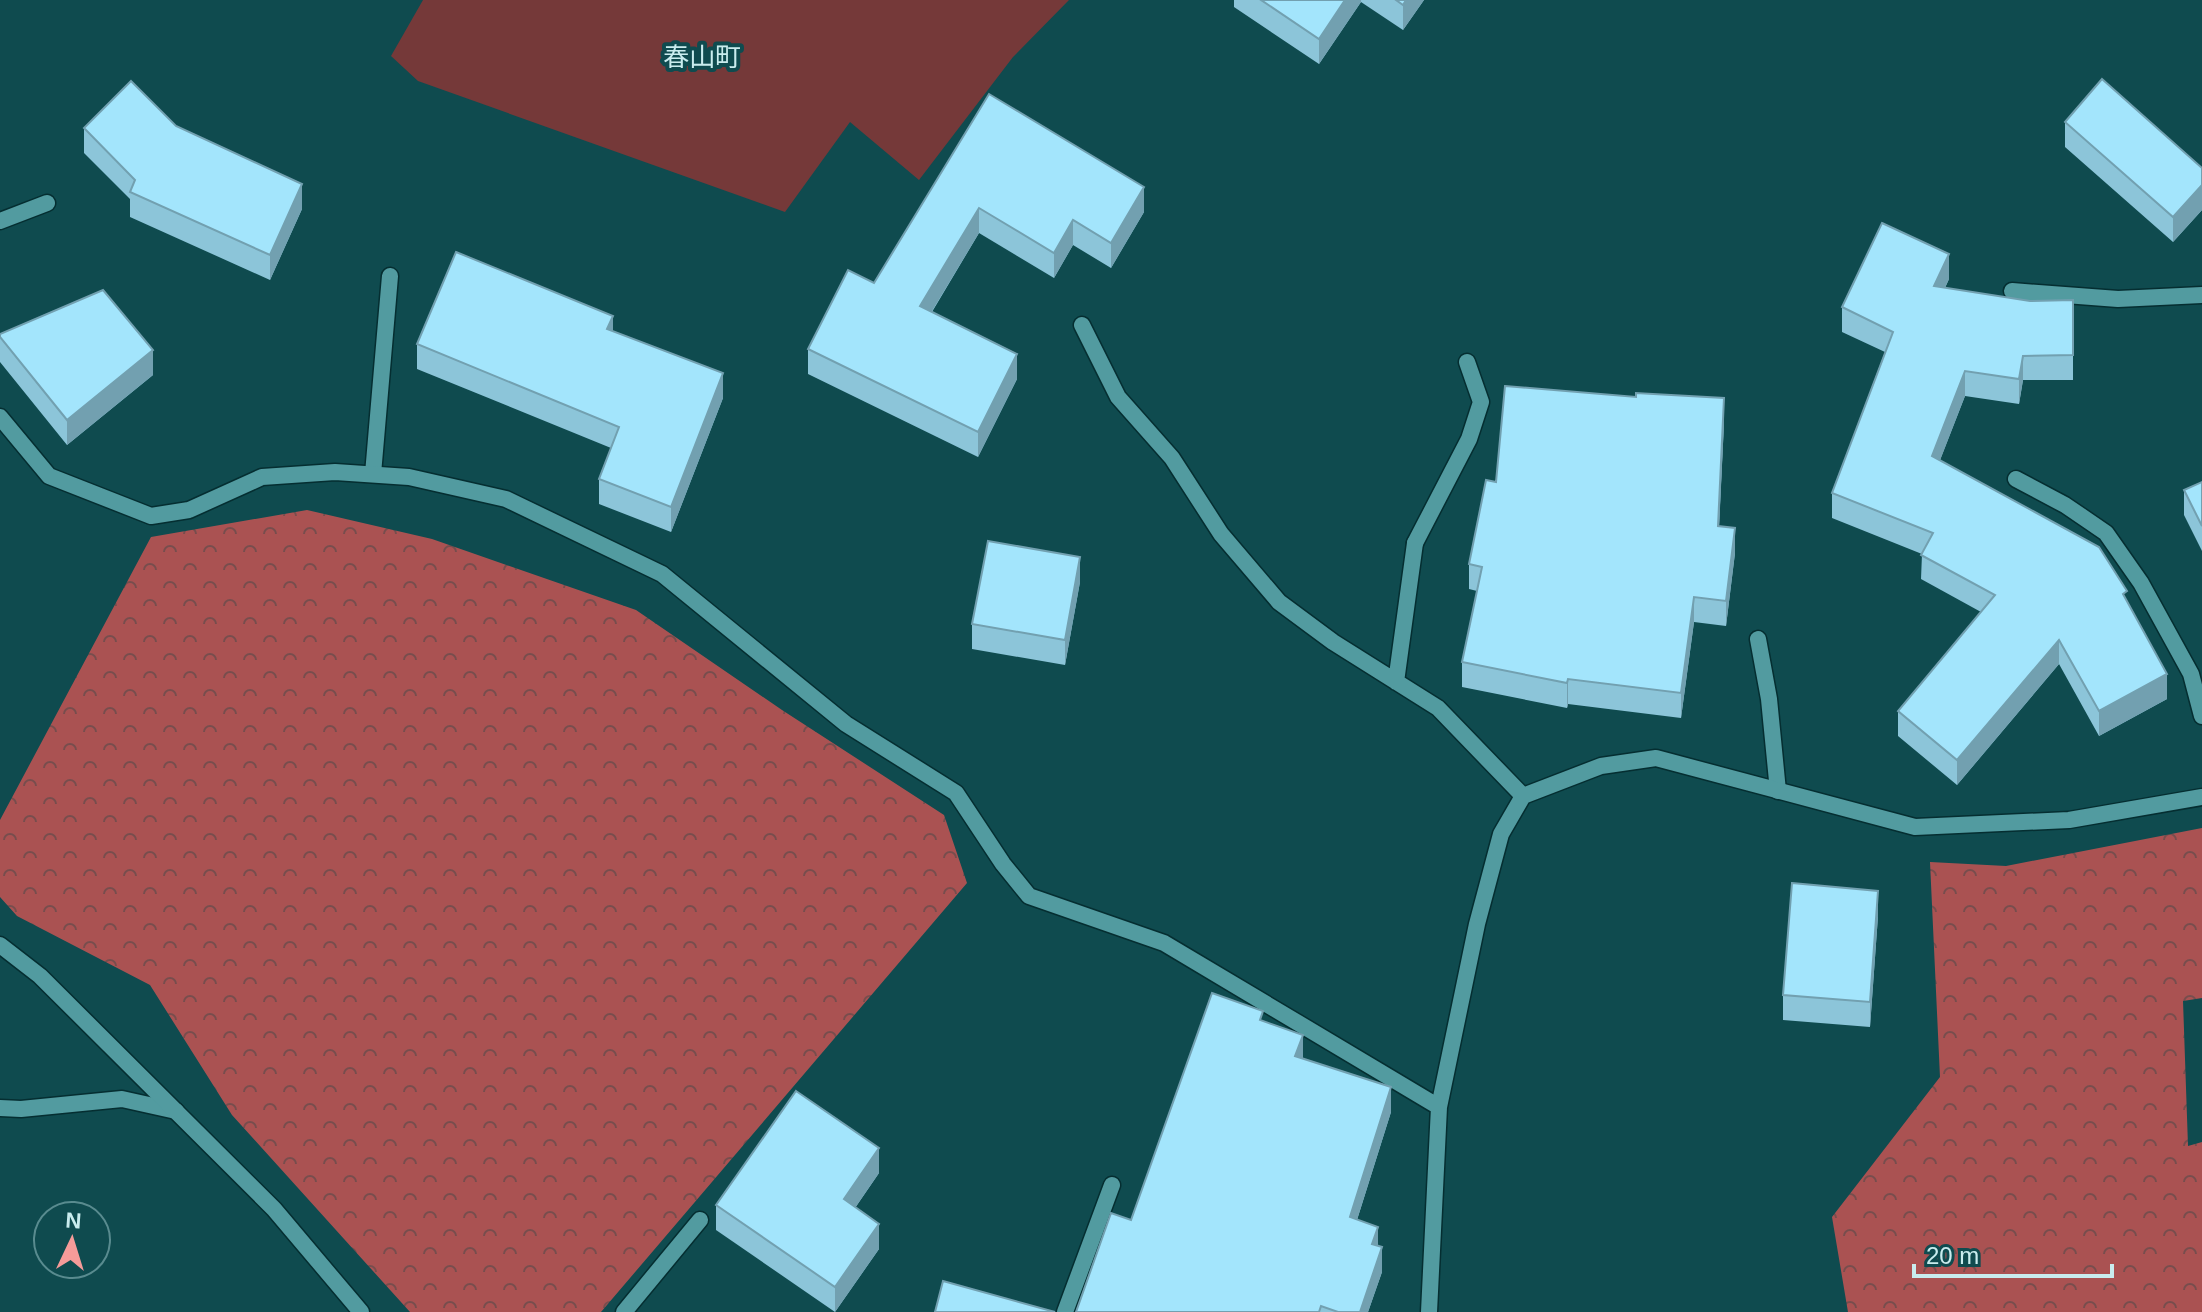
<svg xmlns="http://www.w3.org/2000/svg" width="2202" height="1312" viewBox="0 0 2202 1312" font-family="Arial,'Noto Sans JP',sans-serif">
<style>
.green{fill:#753939}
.forest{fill:url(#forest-crowns)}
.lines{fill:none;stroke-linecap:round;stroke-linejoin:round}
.lane-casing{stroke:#052e31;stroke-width:19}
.street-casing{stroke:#052e31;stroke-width:19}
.lane{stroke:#529ba0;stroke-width:16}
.street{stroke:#529ba0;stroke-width:16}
.wall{fill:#8cc5d9}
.shaded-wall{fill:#72a0b0}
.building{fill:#a3e5fc;stroke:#72a0b0;stroke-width:2}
.labels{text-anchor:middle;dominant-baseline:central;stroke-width:8;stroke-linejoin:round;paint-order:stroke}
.quarter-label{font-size:26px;fill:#c9ecee;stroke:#0f4b4f}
</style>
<defs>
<pattern id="forest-crowns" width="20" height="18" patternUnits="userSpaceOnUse" patternTransform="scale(2)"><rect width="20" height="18" fill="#aa5252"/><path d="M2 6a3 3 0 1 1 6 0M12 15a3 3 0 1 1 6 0" fill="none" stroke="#784d4d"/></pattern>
</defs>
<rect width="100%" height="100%" fill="#0f4b4f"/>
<path class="green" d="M 423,0 L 1069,0 L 1013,57 L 919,180 L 850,122 L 785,212 L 418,81 L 391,56 Z"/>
<path class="forest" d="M 307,510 L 432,539 L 636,610 L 782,710 L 944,815 L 967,883 L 601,1312 L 410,1312 L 232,1115 L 150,985 L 17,916 L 0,897 L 0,820 L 151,537 Z
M 2202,828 L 2202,998 L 2183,1001 L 2188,1146 L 2202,1142 L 2202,1312 L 1848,1312 L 1832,1217 L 1940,1077 L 1930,862 L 2006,866 Z"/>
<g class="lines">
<g class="lane-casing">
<path id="lane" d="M 0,221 L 47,203
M 373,474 L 390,276
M 1415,543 L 1469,439 L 1481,402 L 1467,362
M 1758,639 L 1769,699 L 1778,791
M 0,1108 L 21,1109 L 122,1099 L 176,1111
M 624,1312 L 700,1220"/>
</g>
<g class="street-casing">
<path id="street" d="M 2012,291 L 2118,299 L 2202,295
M 1082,325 L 1118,397 L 1172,458 L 1221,534 L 1279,602 L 1333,642 L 1438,708 L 1523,796
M 0,417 L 49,476 L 151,516 L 189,510 L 262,477 L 335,472 L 409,477 L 506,499 L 662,574 L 846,724 L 956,793 L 1003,864 L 1029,896 L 1164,943 L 1439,1107
M 2016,479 L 2065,505 L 2106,533 L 2141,583 L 2191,674 L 2202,716
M 1396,682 L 1415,543
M 0,945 L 40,976 L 274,1209 L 361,1312
M 1065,1312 L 1112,1185
M 1429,1312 L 1439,1107 L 1477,924 L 1501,834 L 1523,796 L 1601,766 L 1656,758 L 1915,827 L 2069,820 L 2202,797"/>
</g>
<use href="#lane" class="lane"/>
<use href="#street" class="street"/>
</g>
<path class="wall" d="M 1234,0 L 1424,0 L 1403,30 L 1361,2 L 1319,64 L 1234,7 Z
M 989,94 L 1144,212 L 1111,268 L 1073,245 L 1054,278 L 979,233 L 932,312 L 1017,379 L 978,457 L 808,374 L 808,349 L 874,283 Z
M 2065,122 L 2202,168 L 2202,210 L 2173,242 L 2065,147 Z
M 84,128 L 302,209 L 270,280 L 130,217 L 130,199 L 84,153 Z
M 1949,279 L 1945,288 L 2030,301 L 2073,300 L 2073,380 L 2023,380 L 2019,404 L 1965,396 L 1940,460 L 2127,601 L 2167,699 L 2099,736 L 2059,664 L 1957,785 L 1898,736 L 1898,711 L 1981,612 L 1921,579 L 1922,554 L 1832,518 L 1832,493 L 1885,352 L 1842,332 L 1842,307 Z
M 613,331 L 723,398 L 671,532 L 599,504 L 599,479 L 611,448 L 417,369 L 417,344 Z
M 0,334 L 153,375 L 67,445 L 0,362 Z
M 1636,397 L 1724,423 L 1719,526 L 1735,553 L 1726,626 L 1694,622 L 1681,718 L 1568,704 L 1567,708 L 1462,687 L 1462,662 L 1477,591 L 1469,589 L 1469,564 L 1496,482 Z
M 2202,482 L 2202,551 L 2184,515 L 2184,490 Z
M 1080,582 L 1065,665 L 972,649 L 972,624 Z
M 1878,916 L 1870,1027 L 1783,1020 L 1783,995 Z
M 1263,1021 L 1303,1059 L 1391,1112 L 1357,1220 L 1378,1246 L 1382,1272 L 1368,1312 L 1076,1312 Z
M 879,1173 L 855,1208 L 879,1249 L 835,1312 L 716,1230 L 716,1205 Z"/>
<path class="shaded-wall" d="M 1345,0 L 1361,0 L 1361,2 L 1319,64 L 1319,39 Z
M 1406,0 L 1424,0 L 1403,30 L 1403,5 Z
M 302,184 L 302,209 L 270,280 L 270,255 Z
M 2202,185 L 2202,210 L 2173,242 L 2173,217 Z
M 1144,187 L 1144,212 L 1111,268 L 1111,243 Z
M 979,208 L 979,233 L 920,331 L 920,306 Z
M 1073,220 L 1073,245 L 1054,278 L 1054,253 Z
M 1949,254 L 1949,279 L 1934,311 L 1934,286 Z
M 613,316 L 613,341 L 607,329 Z
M 153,350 L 153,375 L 67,445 L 67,420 Z
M 1017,354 L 1017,379 L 978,457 L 978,432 Z
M 2023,356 L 2023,380 L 2019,404 L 2019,379 Z
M 1965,371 L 1965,396 L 1932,481 L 1932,456 Z
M 723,373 L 723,398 L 671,532 L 671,507 Z
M 1724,398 L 1724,423 L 1718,551 L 1718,526 Z
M 1735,528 L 1735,553 L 1726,626 L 1726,601 Z
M 1080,557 L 1080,582 L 1065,665 L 1065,640 Z
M 1694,597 L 1694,622 L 1681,718 L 1681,693 Z
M 2059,640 L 2059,664 L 1957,785 L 1957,760 Z
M 2167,674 L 2167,699 L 2099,736 L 2099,711 Z
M 1568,679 L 1568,704 L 1567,708 L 1567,683 Z
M 1878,891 L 1878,916 L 1870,1027 L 1870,1002 Z
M 1303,1035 L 1303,1060 L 1295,1056 Z
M 1391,1087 L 1391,1112 L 1350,1242 L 1350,1217 Z
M 879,1148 L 879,1173 L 844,1224 L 844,1199 Z
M 879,1224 L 879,1249 L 835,1312 L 835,1287 Z
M 1378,1227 L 1378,1252 L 1372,1244 Z
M 1382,1247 L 1382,1272 L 1368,1312 L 1360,1312 Z"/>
<path class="building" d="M 1261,0 L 1345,0 L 1319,39 Z
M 1396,0 L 1406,0 L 1403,5 Z
M 2102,79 L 2202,168 L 2202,185 L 2173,217 L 2065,122 Z
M 131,81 L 176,126 L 302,184 L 270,255 L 130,192 L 135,180 L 84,128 Z
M 989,94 L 1144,187 L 1111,243 L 1073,220 L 1054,253 L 979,208 L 920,306 L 1017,354 L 978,432 L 808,349 L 848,270 L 874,283 Z
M 1882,223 L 1949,254 L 1934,286 L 2030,301 L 2073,300 L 2073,355 L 2023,356 L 2019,379 L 1965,371 L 1932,456 L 2099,547 L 2127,591 L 2123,594 L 2167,674 L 2099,711 L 2059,640 L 1957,760 L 1898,711 L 1995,595 L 1921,555 L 1933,533 L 1832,493 L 1893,332 L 1842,307 Z
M 456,252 L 613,316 L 607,329 L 723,373 L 671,507 L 599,479 L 619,427 L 417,344 Z
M 103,290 L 153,350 L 67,420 L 0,337 L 0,334 Z
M 1505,386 L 1636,397 L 1636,393 L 1724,398 L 1718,526 L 1735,528 L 1726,601 L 1694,597 L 1681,693 L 1568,679 L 1567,683 L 1462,662 L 1482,567 L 1469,564 L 1486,480 L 1496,482 Z
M 2202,482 L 2202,526 L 2184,490 Z
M 988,541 L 1080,557 L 1065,640 L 972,624 Z
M 1792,883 L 1878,891 L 1870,1002 L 1783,995 Z
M 1212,993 L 1263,1011 L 1260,1020 L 1303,1035 L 1295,1056 L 1391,1087 L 1350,1217 L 1378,1227 L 1372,1244 L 1382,1247 L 1360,1312 L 1338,1312 L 1321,1306 L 1319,1312 L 1076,1312 L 1111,1213 L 1131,1220 Z
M 796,1091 L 879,1148 L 844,1199 L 879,1224 L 835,1287 L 716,1205 Z
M 943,1281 L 1055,1312 L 935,1312 Z"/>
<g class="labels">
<g class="quarter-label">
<text x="702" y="57">春山町</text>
</g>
</g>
<g transform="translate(72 1240) rotate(4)"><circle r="38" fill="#0f4b4f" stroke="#598b8f" stroke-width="2"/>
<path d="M0-6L14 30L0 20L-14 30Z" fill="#f59b99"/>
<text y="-12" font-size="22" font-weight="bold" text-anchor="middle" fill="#c9ecee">N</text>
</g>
<path d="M1914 1264v12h198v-12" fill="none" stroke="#c9ecee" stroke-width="4"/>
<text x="1926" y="1264" font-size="24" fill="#c9ecee" stroke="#0f4b4f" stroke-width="6" paint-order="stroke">20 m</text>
</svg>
